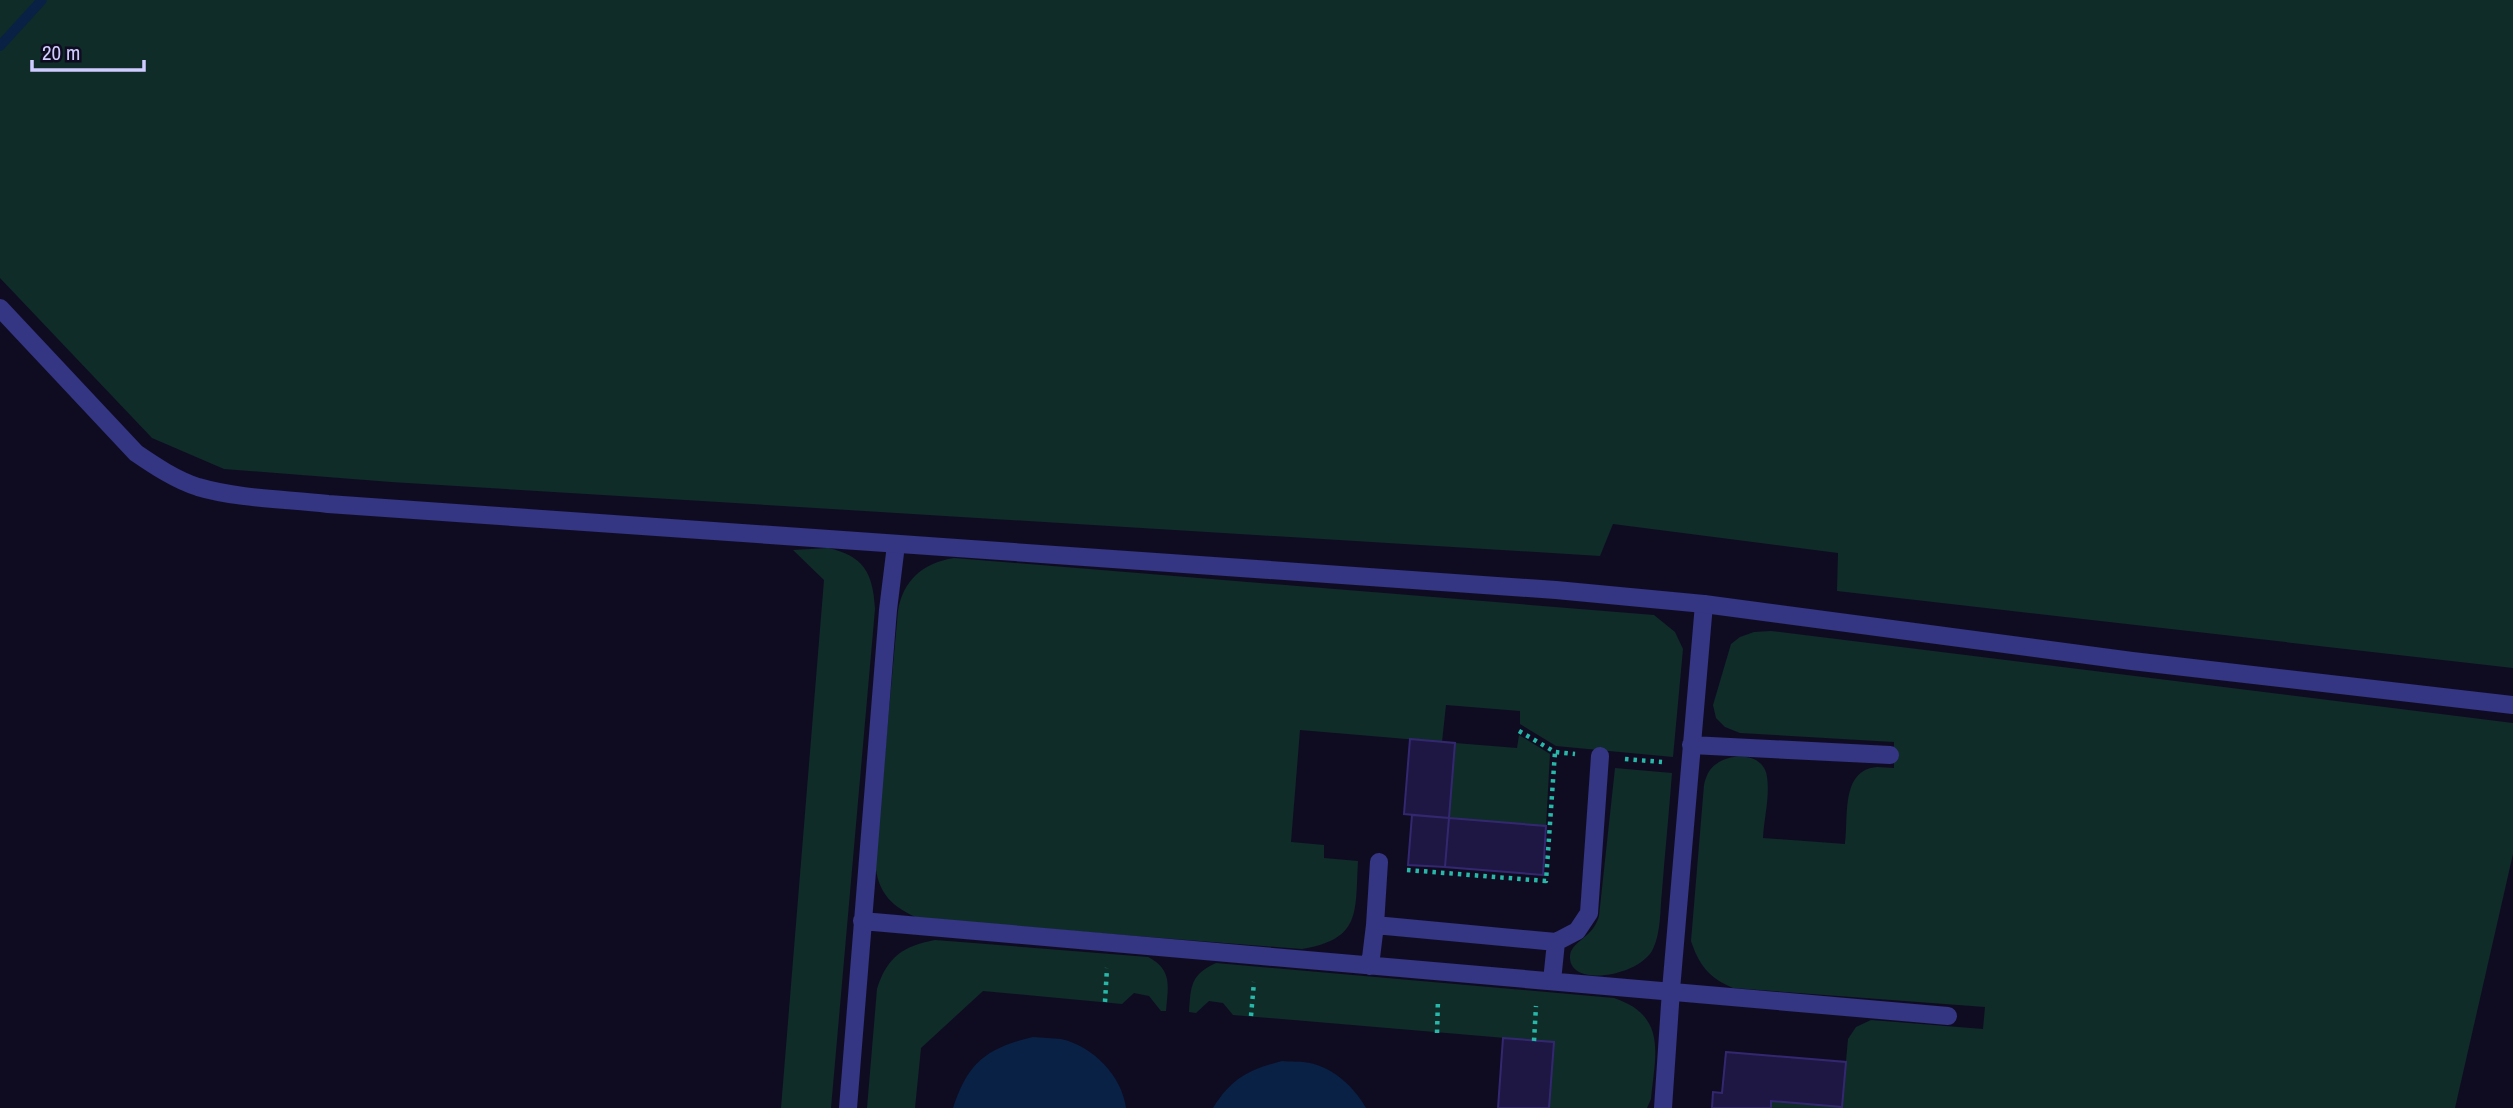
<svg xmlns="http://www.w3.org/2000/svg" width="2513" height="1108" viewBox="0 0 2513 1108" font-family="'Archivo Narrow',sans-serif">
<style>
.green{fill:#0f2c29}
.water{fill:#092144}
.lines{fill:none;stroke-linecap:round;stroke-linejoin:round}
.stream{stroke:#092144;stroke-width:10}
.building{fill:#1e1743;stroke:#332870;stroke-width:2}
.path{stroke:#28b8a9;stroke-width:4.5;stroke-dasharray:3.5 5;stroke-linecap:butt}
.service{stroke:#343583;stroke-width:18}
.minor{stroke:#343583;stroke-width:18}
</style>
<rect width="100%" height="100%" fill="#0f0c21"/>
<path class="green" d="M 0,0 L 2513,0 L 2513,668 L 1837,591 L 1838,553 L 1613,524 L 1600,556 L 391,482 L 224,469 L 152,438 L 0,278 Z
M 828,548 C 864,556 873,573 875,609 L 831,1108 L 781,1108 L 824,580 L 793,550 Z
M 954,558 L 1654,615 L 1675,632 L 1683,649 L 1673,757 L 1556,746 L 1520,724 L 1520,711 L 1446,705 L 1442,742 L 1300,730 L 1291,842 L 1324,845 L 1324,858 L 1358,861 C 1355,912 1362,939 1302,949 L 920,919 C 892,907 878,894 875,863 L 898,611 C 903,580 923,563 954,558 Z
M 1771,631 L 2513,723 L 2513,854 L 2455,1108 L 1771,1108 L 1771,1101 L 1842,1107 L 1848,1039 L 1856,1027 L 1871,1020 L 1983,1029 L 1985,1007 L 1733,988 C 1709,978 1699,965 1691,941 L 1704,785 C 1705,780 1707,774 1710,770 C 1723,752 1764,750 1767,777 C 1770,796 1764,819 1763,838 L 1845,844 C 1849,818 1840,770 1877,767 C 1882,767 1889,768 1894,768 L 1894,742 L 1740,733 L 1725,727 L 1716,718 L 1713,705 L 1731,644 L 1740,637 L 1754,632 Z
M 1519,735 L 1550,754 L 1546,826 L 1449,818 L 1455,743 L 1517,748 Z
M 1615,768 L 1672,773 C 1669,813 1665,852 1662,891 C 1660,910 1661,932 1653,949 C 1640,976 1571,988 1570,958 C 1569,941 1593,939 1599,916 Z
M 935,940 L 1148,957 C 1173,970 1168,986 1166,1011 L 1161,1011 L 1149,996 L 1134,993 L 1122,1004 L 983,991 L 921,1048 L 915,1108 L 867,1108 L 877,989 C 887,957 903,946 935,940 Z
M 1216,963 L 1614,998 C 1668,1016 1655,1055 1651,1099 L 1647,1108 L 1549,1108 L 1554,1042 L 1233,1015 L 1223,1003 L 1209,1001 L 1196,1013 L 1189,1012 C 1191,986 1190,975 1216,963 Z"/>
<path class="water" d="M 1033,1037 C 1042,1038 1052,1038 1061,1039 C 1093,1046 1122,1076 1126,1108 L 953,1108 C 968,1062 987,1048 1033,1037 Z
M 1282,1061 C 1291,1062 1301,1061 1310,1063 C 1335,1069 1354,1087 1366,1108 L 1213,1108 C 1232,1078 1248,1070 1282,1061 Z"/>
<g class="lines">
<path class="stream" d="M 0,46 L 42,0"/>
</g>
<path class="building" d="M 1410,739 L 1455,743 L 1449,818 L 1404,814 Z
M 1412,815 L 1449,818 L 1445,867 L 1408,865 Z
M 1449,818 L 1546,826 L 1543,875 L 1445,867 Z
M 1503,1038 L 1554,1042 L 1549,1108 L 1498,1108 Z
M 1726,1052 L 1846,1062 L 1842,1107 L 1771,1101 L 1771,1108 L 1712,1108 L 1713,1092 L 1722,1093 Z"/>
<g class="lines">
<path class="path" d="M 1519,731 L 1555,752 L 1575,754
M 1625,759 L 1662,762
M 1407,870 L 1546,881 L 1555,752
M 1105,1002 L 1107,968
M 1251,1016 L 1254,982
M 1437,1033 L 1438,999
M 1534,1041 L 1536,1006"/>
<path class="service" d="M 1691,745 L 1890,755
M 862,921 L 1948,1016
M 1375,925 L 1379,862
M 1556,942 L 1577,931 L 1589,913 L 1600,756
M 1370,966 L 1375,925 L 1556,942 L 1552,981
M 848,1108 L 888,610 L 896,545
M 1663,1108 L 1671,990 L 1704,604"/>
<path class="minor" d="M 0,308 L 136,453 C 155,466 176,480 198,487 C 239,499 286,499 328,504 L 1556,590 L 1704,604 L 2132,661 L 2513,705"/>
</g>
<path d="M32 60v10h112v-10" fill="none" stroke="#d0ccff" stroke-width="3.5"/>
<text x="42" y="60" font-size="21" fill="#d0ccff" stroke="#0f0c21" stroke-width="5" paint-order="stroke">20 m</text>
</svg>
